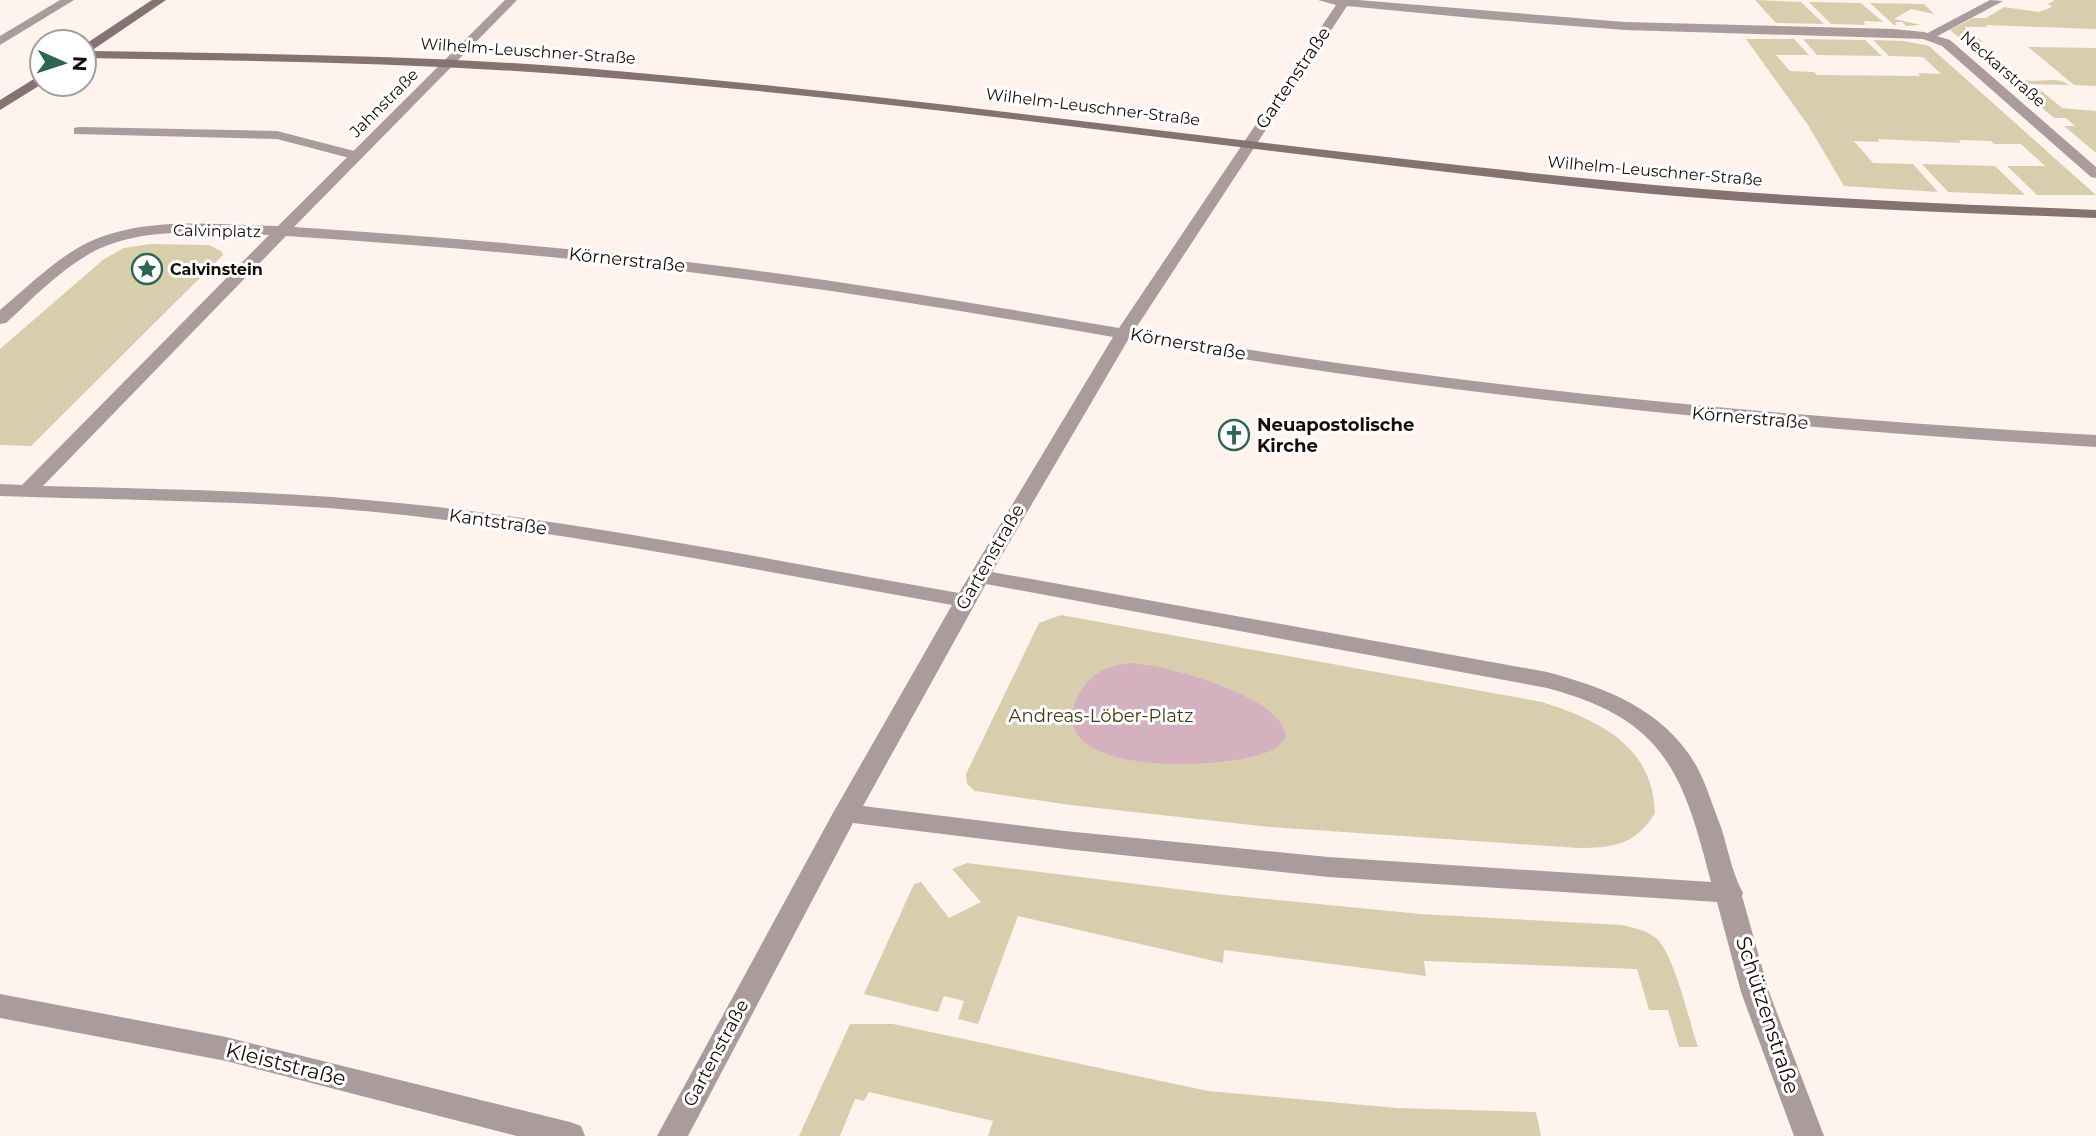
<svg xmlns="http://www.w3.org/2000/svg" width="2096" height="1136" viewBox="0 0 2096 1136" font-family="Montserrat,sans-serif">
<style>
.green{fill:#d8ceae}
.water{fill:#d5b0bf}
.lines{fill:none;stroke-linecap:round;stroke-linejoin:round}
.lane{fill:#aa9c9d;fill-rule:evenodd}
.street{fill:#aa9c9d;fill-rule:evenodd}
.secondary{fill:#857272;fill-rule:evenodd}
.labels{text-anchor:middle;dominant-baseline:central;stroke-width:6;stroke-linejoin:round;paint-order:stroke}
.far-street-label{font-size:16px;fill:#160d09;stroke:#fff}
.far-poi-label{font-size:16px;font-weight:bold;fill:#160d09;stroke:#fff;text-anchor:start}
.street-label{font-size:18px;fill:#160d09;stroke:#fff}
.poi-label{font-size:18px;font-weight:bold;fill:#160d09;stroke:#fff;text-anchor:start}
.park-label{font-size:18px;fill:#473a0f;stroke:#fff}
.near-street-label{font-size:21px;fill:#160d09;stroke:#fff}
</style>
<rect width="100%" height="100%" fill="#fff3ee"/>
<path class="green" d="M 1755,0 L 1801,2 L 1824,24 L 1776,23 Z
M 2055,0 L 2096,0 L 2096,29 L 1986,25 L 1987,27 L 1965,27 L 1983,42 L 1964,42 L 1950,30 L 1973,18 L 1986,18 L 2004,7 L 2039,12 L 2052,7 L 2048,4 Z
M 1809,2 L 1861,3 L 1883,22 L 1864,21 L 1865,25 L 1831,24 Z
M 1870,3 L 1924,4 L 1934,14 L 1911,9 L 1894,19 L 1921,25 L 1906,26 L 1902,22 L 1895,22 L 1897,25 L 1894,25 Z
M 1746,39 L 1794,39 L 1809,55 L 1776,55 L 1790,71 L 1814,72 L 1817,75 L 1920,76 L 1918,73 L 1941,74 L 1923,57 L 1889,56 L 1873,40 L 1904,41 L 1929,46 L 2096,195 L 2037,195 L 2007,166 L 2045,166 L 2021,144 L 1994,144 L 1991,141 L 1959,140 L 1961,143 L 1878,139 L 1879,142 L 1854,141 L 1873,163 L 1913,164 L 1938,192 L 1844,186 L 1808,125 Z
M 1803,39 L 1865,40 L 1882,56 L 1817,55 Z
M 2028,47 L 2096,48 L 2096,86 L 2074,85 Z
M 1994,67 C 2007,68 2009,73 2019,78 C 2035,86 2054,74 2069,85 L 2014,84 Z
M 2019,88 L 2039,89 L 2062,108 L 2096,111 L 2096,153 L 2064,126 L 2075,126 L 2066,118 L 2054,118 Z
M 1922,164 L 1995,166 L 2025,195 L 1948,192 Z
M 150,244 L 209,245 L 221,251 L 223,255 L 31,446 L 0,445 L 0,349 L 104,259 L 124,248 Z
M 1061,615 L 1542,702 C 1599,720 1653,746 1655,813 C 1635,845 1614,848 1578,848 L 1270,827 L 1070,805 L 975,791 L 967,784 L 966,774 L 1039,623 Z
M 967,863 L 1225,895 L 1421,914 L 1622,925 C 1634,928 1647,930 1657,939 C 1675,957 1689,1021 1698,1047 L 1679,1047 L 1668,1010 L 1649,1010 L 1637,969 L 1424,961 L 1426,976 L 1224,950 L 1223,963 L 1018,916 L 978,1024 L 958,1019 L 964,1001 L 944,996 L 938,1012 L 864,994 L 914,884 L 921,882 L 949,918 L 981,902 L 952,869 Z
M 850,1024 L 893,1024 L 1208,1091 L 1397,1108 L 1536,1112 L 1541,1136 L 988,1136 L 993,1121 L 869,1092 L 864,1101 L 855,1099 L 840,1136 L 799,1136 Z"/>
<path class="water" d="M 1132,663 C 1168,666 1280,695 1286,736 C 1283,741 1280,745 1276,748 C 1239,771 1025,782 1082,689 C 1094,671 1112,664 1132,663 Z"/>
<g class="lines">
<path class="lane" d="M 1990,0 L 2003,1 L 1932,39 L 1922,36 Z
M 79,127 L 277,131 L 362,153 L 364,156 L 357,160 L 277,139 L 74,134 L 74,128 Z"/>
<path class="street" d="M 60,0 L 74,0 L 0,45 L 0,36 Z
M 505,0 L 517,0 L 294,227 C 442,237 590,249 737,268 C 865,285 992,306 1119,328 L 1336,5 L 1318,0 L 1358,0 L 1625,22 L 1893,29 L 1924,32 L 1950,40 L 2096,167 L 2096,178 L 2091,177 L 1942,46 L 1923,39 L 1625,30 L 1483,19 L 1347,6 L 1134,331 C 1453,386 1773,417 2096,435 L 2096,447 C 1771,428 1449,396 1128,340 L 992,572 L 1547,672 C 1607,688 1665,710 1697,767 C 1707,786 1713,807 1721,827 C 1728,849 1732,873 1743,893 L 1742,896 L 1769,992 L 1824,1136 L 1794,1136 L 1741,992 L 1717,902 L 1328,877 L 1065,849 L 853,823 L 688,1136 L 657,1136 L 833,813 L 952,605 C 773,573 594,537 413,516 C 276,500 138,501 0,496 L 0,484 L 22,485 L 269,235 C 210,234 143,224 89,254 C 58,272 32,299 6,323 L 0,324 L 0,310 C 25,289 48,266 76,249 C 135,214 212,225 278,226 ZM 286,236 C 436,246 586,258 735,278 C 862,294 987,315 1113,337 L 959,593 C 776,561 593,523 409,504 C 287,491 165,489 43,486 ZM 986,584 L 1547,688 C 1665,719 1683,773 1711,882 L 1328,857 L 1065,831 L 863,806 Z
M 0,994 L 226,1037 L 570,1122 L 581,1126 L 585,1136 L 517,1136 L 226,1061 L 0,1018 Z"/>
<path class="secondary" d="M 152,0 L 166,0 L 91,51 C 267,54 442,55 617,71 C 949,100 1279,149 1612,181 C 1773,197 1934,203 2096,210 L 2096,218 C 1934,212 1771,206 1610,190 C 1276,156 945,104 611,78 C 436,63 260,61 84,58 L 84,45 Z
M 42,74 L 42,84 L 0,110 L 0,100 Z"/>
</g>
<defs>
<g id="sight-ring" transform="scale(1.575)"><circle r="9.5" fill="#fff" stroke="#2a6651" stroke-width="1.5"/><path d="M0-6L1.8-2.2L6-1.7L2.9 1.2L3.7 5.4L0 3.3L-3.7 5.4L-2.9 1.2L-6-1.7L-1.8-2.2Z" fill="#2a6651"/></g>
<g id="church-ring" transform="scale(1.575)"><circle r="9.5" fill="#fff" stroke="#2a6651" stroke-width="1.5"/><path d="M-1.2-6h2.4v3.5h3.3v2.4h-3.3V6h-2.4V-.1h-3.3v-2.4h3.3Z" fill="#2a6651"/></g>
</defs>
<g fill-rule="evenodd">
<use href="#sight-ring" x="147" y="269"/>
<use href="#church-ring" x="1234" y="435"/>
</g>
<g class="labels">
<g class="far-street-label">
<text transform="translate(528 51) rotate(4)">Wilhelm-Leuschner-Straße</text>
<text transform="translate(2003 69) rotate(41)">Neckarstraße</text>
<text transform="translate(384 103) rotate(-45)">Jahnstraße</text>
<text transform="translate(1093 107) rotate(7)">Wilhelm-Leuschner-Straße</text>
<text transform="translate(1655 171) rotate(5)">Wilhelm-Leuschner-Straße</text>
<text transform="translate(217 231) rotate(1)">Calvinplatz</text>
</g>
<g class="far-poi-label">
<text x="170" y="269">Calvinstein</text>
</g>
<g class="street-label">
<text transform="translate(1293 78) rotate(-56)">Gartenstraße</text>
<text transform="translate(627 260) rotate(6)">Körnerstraße</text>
<text transform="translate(1188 344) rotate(10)">Körnerstraße</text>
<text transform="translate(1750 418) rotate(5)">Körnerstraße</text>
<text transform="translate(498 522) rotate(8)">Kantstraße</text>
<text transform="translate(990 557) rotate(-60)">Gartenstraße</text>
<text transform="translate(716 1053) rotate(-62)">Gartenstraße</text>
</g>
<g class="poi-label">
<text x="1257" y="425">Neuapostolische<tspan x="1257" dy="21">Kirche</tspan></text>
</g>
<g class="park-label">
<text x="1101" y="716">Andreas-Löber-Platz</text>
</g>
<g class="near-street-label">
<text transform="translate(1768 1015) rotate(72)">Schützenstraße</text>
<text transform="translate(286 1064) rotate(14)">Kleiststraße</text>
</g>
</g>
<g transform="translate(63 63) rotate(93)"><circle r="33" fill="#ffffff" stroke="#a29e9d" stroke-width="2"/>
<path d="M0-5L12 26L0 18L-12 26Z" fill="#2a6651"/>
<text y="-10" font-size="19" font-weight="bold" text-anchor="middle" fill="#160d09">N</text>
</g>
</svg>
